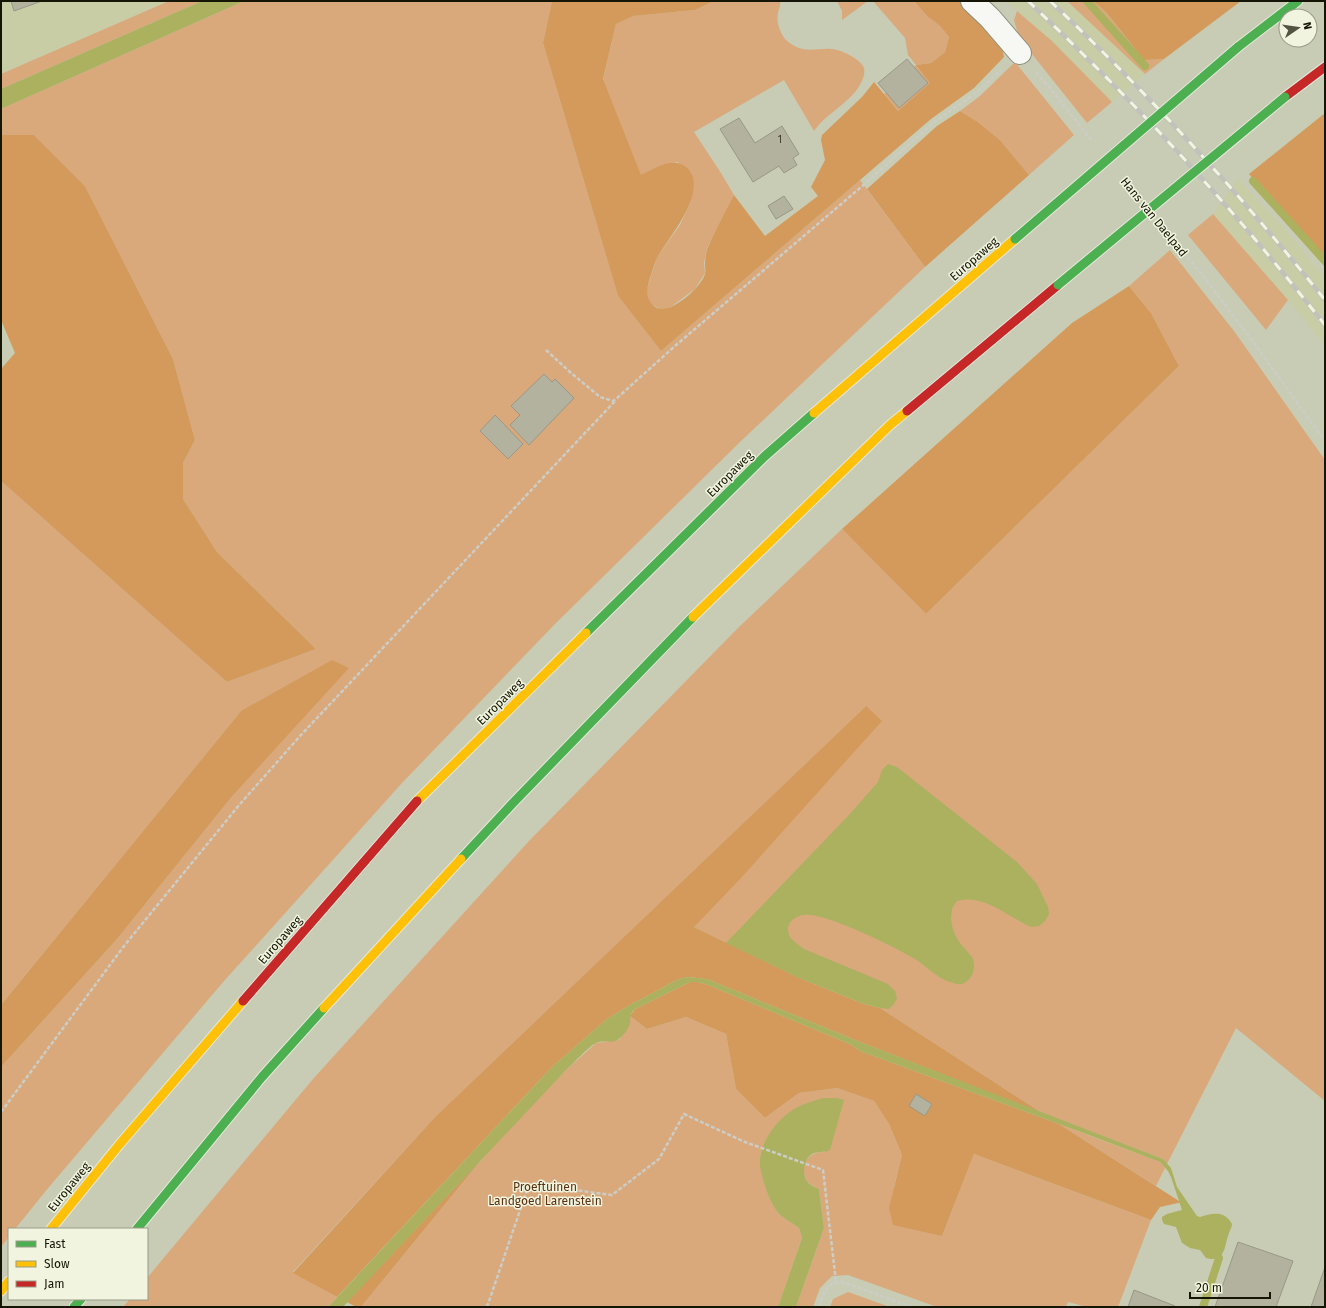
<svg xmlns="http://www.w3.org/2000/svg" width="1326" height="1308" viewBox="0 0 1326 1308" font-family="'Fira Sans',sans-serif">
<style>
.built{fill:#c8cda6}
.green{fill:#d9a97c}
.forest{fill:#d49a5b}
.water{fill:#abb15f}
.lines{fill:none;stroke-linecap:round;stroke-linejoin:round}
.stream{stroke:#abb15f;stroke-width:8}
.building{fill:#b3b29f;stroke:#999886}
.street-casing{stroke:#8d907c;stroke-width:24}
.fast-casing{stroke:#e6e8dd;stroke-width:11}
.slow-casing{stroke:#e6e8dd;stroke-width:11}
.jam-casing{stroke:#e6e8dd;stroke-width:11}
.path{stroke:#cccdc6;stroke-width:2.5;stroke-dasharray:4 2;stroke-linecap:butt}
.street{stroke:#f7f7f4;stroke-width:22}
.fast{stroke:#4caf50;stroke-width:9}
.slow{stroke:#ffc107;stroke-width:9}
.jam{stroke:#c62828;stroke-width:9}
.rail-casing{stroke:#c1c2bc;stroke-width:4.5}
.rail{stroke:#f1f4de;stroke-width:3;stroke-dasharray:9;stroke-linecap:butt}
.fast-bridge-casing{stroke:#e6e8dd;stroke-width:11;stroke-linecap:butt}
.fast-bridge{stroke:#4caf50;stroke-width:9}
.labels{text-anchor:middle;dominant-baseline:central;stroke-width:3;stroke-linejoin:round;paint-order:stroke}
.number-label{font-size:10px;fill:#3c3c2c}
.street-label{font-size:12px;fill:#141505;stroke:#f1f4de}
.park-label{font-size:12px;fill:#5b3010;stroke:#f1f4de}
</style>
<rect width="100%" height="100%" fill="#c8ccb4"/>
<path class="built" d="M 1,1 L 169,1 L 1,74 Z
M 1006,1 L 1067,1 L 1145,74 L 1112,102 L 1052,41 Z
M 1238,179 L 1281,225 L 1325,278 L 1325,346 L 1288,300 L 1213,214 Z"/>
<path class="green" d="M 169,1 L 202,1 L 1,89 L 1,74 Z
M 244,1 L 552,1 L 543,43 L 618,296 L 661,351 L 860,180 L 925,267 L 739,443 L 555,624 L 402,783 L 224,981 L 49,1187 L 15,1229 L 9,1229 L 9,1237 L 1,1247 L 1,1067 L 117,939 L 234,794 L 241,711 L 1,1005 L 1,481 L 227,682 L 316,649 L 217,552 L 183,499 L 183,463 L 195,440 L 173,359 L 85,186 L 34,135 L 1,135 L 1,109 Z
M 714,1 L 780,1 C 781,6 779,8 778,13 C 776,22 780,32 785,39 C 790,44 797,48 803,49 C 813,51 822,48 831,49 C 840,49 861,59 864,68 C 866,75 860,86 856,91 C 844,106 825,115 814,131 L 784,80 L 694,132 L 721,173 L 734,195 L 707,248 L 704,263 L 705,273 L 695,289 L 672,306 L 666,309 L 659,309 L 653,305 L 648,300 L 646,292 L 657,257 L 680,225 L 690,203 L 694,186 L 678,162 C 664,164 653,168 641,176 L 603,80 L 616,24 L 632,16 L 695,10 Z
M 837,1 L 868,1 L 842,20 L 842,11 Z
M 873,1 L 914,1 L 927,16 L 940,26 L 949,37 L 945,52 L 931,63 L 916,65 L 908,55 L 905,38 Z
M 1005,1 L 1052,41 L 1112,102 L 1087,123 L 1028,49 L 1018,34 L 1014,20 L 1017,11 Z
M 1067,1 L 1093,1 L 1106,12 L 1144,60 L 1164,59 L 1145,74 Z
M 1015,62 L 1074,135 L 1029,175 L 1000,140 L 978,122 L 960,111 L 980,96 Z
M 916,65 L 931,83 L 898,111 L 884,94 Z
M 1213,214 L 1288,300 L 1266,330 L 1188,235 Z
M 1170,250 L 1234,331 L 1325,460 L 1325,1101 L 1236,1028 L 1167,1164 L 1163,1159 L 1042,1113 L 880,1008 L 799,978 L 694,927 L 866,706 L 435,1117 L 293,1272 L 337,1297 L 328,1307 L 123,1307 L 130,1299 L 147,1299 L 147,1278 L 313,1079 L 529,841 L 737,629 L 842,529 L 926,614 L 1179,366 L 1151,313 L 1129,286 Z
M 630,1016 L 647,1029 L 686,1017 L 726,1034 L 736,1089 L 765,1118 L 799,1093 L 837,1088 L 874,1101 L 889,1124 L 902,1155 L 894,1187 L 942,1236 L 974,1154 L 1151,1220 L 1118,1307 L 1087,1307 L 1068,1302 L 1066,1307 L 937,1307 L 848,1275 L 832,1276 L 820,1288 L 813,1307 L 796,1307 L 824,1228 L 819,1189 C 815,1187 808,1184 806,1180 C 798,1164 809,1151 825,1152 L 782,1119 C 773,1129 765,1140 761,1153 C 757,1167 769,1203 779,1214 C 784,1219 793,1223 799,1228 L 802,1238 L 778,1307 L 361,1307 L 496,1142 L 566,1070 L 596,1043 L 619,1040 C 626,1031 630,1027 630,1016 Z
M 1059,1124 L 1160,1162 L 1165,1168 L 1156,1186 Z
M 848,1292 L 890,1307 L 830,1307 L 833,1299 Z"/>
<path class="forest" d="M 552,1 L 714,1 L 695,10 L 633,16 L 616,24 L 603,79 L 641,175 C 653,169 673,156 686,167 C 711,188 670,236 658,256 C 654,263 652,273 649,281 C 647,290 645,296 652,304 C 654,307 658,309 662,309 C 676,309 701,287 705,274 C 706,271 705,267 705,265 C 705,259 706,252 708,247 C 716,229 725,212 734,195 L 765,236 L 818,196 L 811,187 L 825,160 L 821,140 L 822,135 L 862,97 L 874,82 L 898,111 L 930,83 L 916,65 L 931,63 L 945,52 L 949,37 L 940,26 L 927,16 L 914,1 L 960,1 L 990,28 L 1001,43 L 1004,57 L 974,88 L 931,119 L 661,351 L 618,296 L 543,43 Z
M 1093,1 L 1241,1 L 1164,59 L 1144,60 L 1106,12 Z
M 960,111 L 978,122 L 1000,140 L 1029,175 L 925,267 L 867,189 L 937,126 Z
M 1325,113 L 1325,267 L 1249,174 Z
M 1,135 L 34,135 L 85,186 L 173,359 L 195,440 L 183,463 L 183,499 L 217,552 L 316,649 L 227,682 L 1,481 L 1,369 L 15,353 L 1,320 Z
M 1129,286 L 1151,313 L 1179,366 L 926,614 L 842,529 L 1072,323 Z
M 332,660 L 349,668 L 234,794 L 117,939 L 1,1067 L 1,1005 L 241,711 Z
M 866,706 L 882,721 L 741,878 L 694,927 L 799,978 L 864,1004 L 880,1008 L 1042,1113 L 855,1040 L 707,979 L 688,977 L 679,979 L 628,1006 L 607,1019 L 552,1067 L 337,1297 L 293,1273 L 435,1117 Z
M 690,982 L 698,982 L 708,985 L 852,1045 L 860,1051 L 1059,1124 L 1179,1201 L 1180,1203 L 1178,1203 L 1160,1207 L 1151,1220 L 974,1154 L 942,1236 L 893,1225 L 889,1208 L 902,1155 L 889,1124 L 874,1101 L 837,1088 L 799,1093 L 765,1118 L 736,1089 L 726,1034 L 686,1017 L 647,1029 L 630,1016 L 635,1009 Z
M 482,1159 L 361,1307 L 356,1307 L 347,1302 Z"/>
<path class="water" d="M 202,1 L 244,1 L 1,109 L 1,89 Z
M 888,764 L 897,767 L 1017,862 L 1037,884 L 1048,907 L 1049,914 L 1045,921 L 1039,926 L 1031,927 C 1008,917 984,893 957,901 C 955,904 952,907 952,911 C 949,921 954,935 960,943 C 964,948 968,952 972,957 C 976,964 974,976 967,981 C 962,986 956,984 950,982 C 937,978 926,966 915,959 C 895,947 823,911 803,915 C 792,917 784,926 790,937 C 794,942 799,945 804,949 L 888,984 L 895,991 L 897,998 L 894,1004 L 889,1009 L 880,1008 L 864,1004 L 799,978 L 726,943 L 848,816 L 878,782 L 882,770 Z
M 688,977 L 707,979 L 855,1040 L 1163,1159 L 1171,1168 L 1177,1187 L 1197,1216 L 1200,1217 C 1212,1213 1225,1210 1232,1224 C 1232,1227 1230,1230 1229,1233 C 1224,1246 1226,1263 1206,1258 L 1200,1250 L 1190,1248 L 1182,1243 L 1176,1227 L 1164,1224 L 1162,1220 L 1162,1217 L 1167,1214 L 1182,1210 L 1171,1177 L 1168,1171 L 1160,1162 L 1097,1138 L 860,1051 L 852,1045 L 708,985 L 698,982 L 690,982 L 635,1009 C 629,1015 631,1016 630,1023 C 629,1028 624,1035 620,1038 C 614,1045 604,1039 596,1043 C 589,1046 573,1064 566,1070 L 343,1307 L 328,1307 L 552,1067 L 607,1019 L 628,1006 L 679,979 Z
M 823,1098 L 837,1098 L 844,1100 L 830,1150 C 824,1153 818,1151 812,1154 C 804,1159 802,1172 806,1180 C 809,1185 815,1187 819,1189 L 824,1228 L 796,1307 L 778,1307 L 802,1238 L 799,1228 C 793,1223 784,1219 779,1214 C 772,1206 767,1193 764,1183 C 762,1175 759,1167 760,1159 C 762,1139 778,1119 794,1109 C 803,1104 813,1101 823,1098 Z"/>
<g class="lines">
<path class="stream" d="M 1087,1 L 1145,66
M 1253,181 L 1325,261
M 1203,1307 L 1219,1258 L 1213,1249"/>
</g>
<path class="building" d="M 11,1 L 42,1 L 14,11 Z
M 907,59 L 928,83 L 899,108 L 878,83 Z
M 739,118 L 755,143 L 782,126 L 799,154 L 793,158 L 797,165 L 784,173 L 779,166 L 753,182 L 720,129 Z
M 784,196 L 793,209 L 776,219 L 768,206 Z
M 544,374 L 552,382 L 555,379 L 574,398 L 529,445 L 510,425 L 520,415 L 511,406 Z
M 495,415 L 523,444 L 508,459 L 480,431 Z
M 916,1094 L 932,1104 L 925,1116 L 909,1106 Z
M 1238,1242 L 1293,1261 L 1276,1307 L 1215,1307 Z
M 1325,1267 L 1325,1307 L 1311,1307 Z
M 1134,1290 L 1175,1306 L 1174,1307 L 1128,1307 Z"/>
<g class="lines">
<g class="street-casing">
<path id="street" d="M 972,1 L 990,18 L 1020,53"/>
</g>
<g class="fast-casing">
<path id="fast" d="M 1238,47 L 1298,1
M 586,633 L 765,456 L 814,413
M 461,859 L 512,804 L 693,617
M 137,1229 L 262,1077 L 324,1008
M 74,1307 L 81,1299"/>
</g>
<g class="slow-casing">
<path id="slow" d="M 814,413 L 1015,239
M 693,617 L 890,425 L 907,411
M 417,801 L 586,633
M 324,1008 L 461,859
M 51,1229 L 119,1145 L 243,1001
M 1,1291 L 9,1281"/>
</g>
<g class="jam-casing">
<path id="jam" d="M 1285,97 L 1325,67
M 907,411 L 1058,285
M 243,1001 L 417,801"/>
</g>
<path class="path" d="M 1036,72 L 1054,93 L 1092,141
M 1123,179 L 1133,192
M 1164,230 L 1200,272 L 1248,335 L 1325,441
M 546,350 L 570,372 L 600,397 L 613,401 L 616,399 L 675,346 L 867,182 L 934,122 L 977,92 L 1001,70
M 1,1112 L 124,946 L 240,804 L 301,735 L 616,400
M 487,1307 L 529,1184 L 612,1195 L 659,1159 L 684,1114 L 745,1142 L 823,1170 L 836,1282
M 819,1307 C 824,1293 825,1282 843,1282 L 912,1307"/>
<use href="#street" class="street"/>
<use href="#fast" class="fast"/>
<use href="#slow" class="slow"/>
<use href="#jam" class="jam"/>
<g class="rail-casing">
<path id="rail" d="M 1028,1 C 1088,58 1148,118 1204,181 C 1246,227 1286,276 1325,325
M 1050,1 C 1149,94 1240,194 1325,300"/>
</g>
<use href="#rail" class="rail"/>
<g class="fast-bridge-casing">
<path id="fast-bridge" d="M 1015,239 L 1238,47
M 1058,285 L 1285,97"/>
</g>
<use href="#fast-bridge" class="fast-bridge"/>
</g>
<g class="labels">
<g class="number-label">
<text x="780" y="140">1</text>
</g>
<g class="street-label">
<text transform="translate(1154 217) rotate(51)">Hans van Daelpad</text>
<text transform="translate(974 259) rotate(-41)">Europaweg</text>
<text transform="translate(730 474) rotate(-45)">Europaweg</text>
<text transform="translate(500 702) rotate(-45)">Europaweg</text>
<text transform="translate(280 940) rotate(-49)">Europaweg</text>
<text transform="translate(69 1187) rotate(-51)">Europaweg</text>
</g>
<g class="park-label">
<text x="545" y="1187">Proeftuinen<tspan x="545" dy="14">Landgoed Larenstein</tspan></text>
</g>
</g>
<rect width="1326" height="1308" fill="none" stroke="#141505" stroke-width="4"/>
<rect x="8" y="1228" width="140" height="72" fill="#f1f4de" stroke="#999b87"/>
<rect x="16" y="1241" width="20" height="6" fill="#4caf50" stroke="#999b87"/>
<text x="44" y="1248" font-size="12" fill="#141505">Fast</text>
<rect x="16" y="1261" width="20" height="6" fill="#ffc107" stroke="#999b87"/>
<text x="44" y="1268" font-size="12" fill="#141505">Slow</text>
<rect x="16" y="1281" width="20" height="6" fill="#c62828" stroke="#999b87"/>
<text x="44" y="1288" font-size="12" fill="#141505">Jam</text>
<g transform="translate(1298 28) rotate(77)"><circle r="19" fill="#f1f4de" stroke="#999b87"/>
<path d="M0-3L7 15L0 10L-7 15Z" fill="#535542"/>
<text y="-6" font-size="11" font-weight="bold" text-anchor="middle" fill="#141505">N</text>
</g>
<path d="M1190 1292v6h80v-6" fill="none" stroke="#141505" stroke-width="2"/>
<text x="1196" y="1292" font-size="12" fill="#141505" stroke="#f1f4de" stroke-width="3" paint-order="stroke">20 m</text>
</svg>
